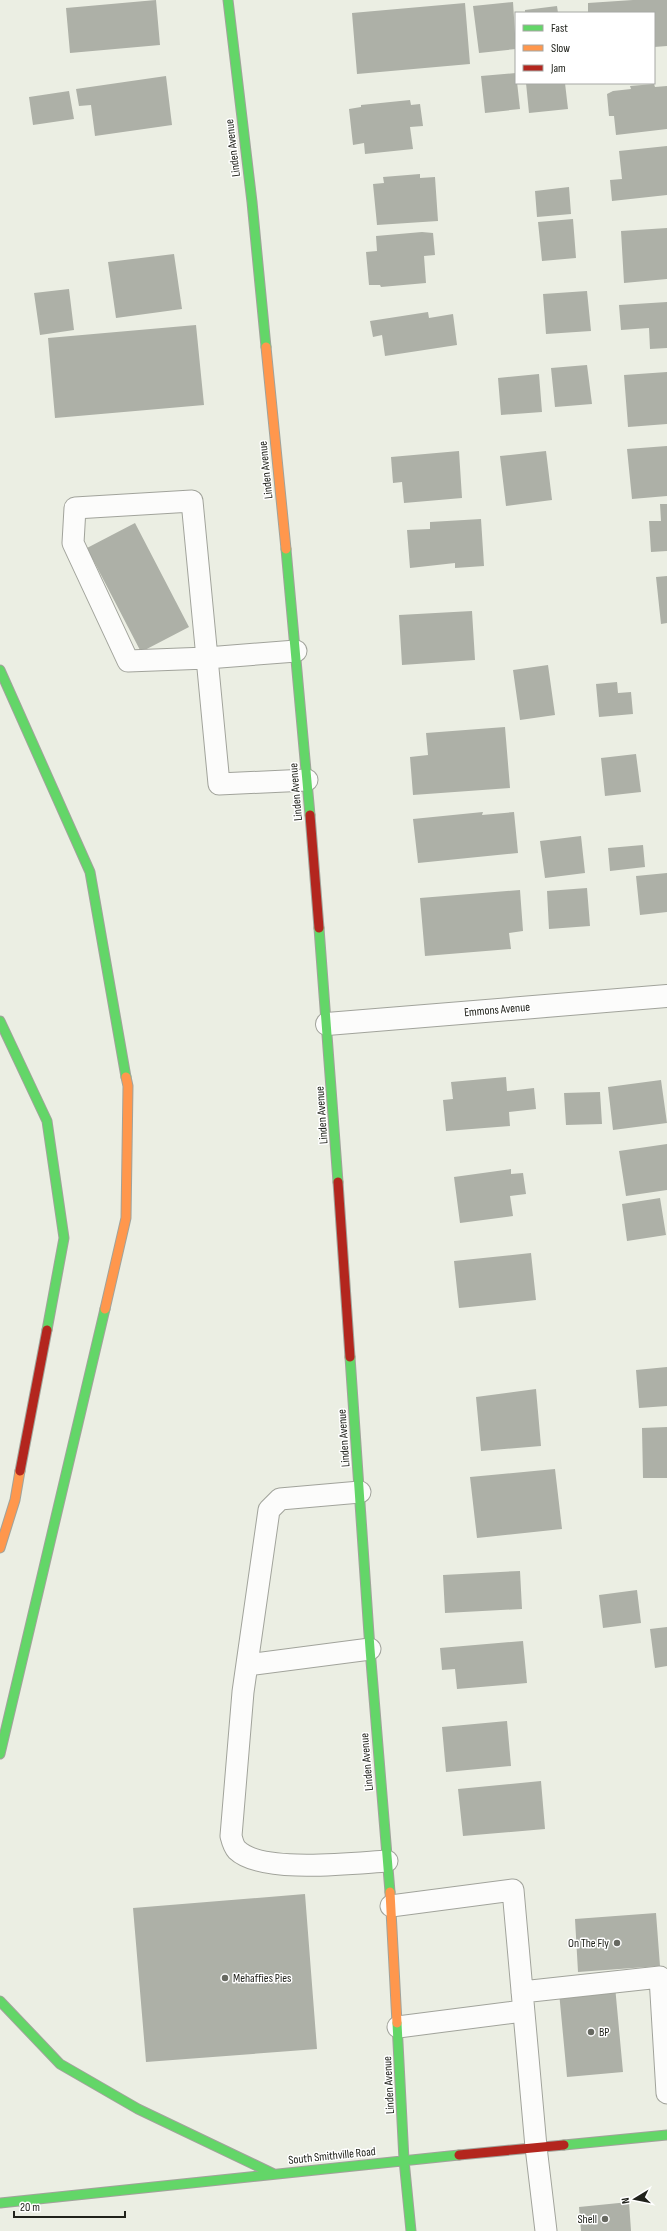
<svg xmlns="http://www.w3.org/2000/svg" width="667" height="2231" viewBox="0 0 667 2231" font-family="'Sofia Sans Condensed',sans-serif">
<style>
.building{fill:#adb0a7}
.lines{fill:none;stroke-linecap:round;stroke-linejoin:round}
.lane-casing{stroke:#a1a39b;stroke-width:23}
.street-casing{stroke:#a1a39b;stroke-width:24}
.fast-casing{stroke:#a1a39b;stroke-width:11}
.slow-casing{stroke:#a1a39b;stroke-width:11}
.jam-casing{stroke:#a1a39b;stroke-width:11}
.lane{stroke:#fcfcfb;stroke-width:21}
.street{stroke:#fcfcfb;stroke-width:22}
.fast{stroke:#63d668;stroke-width:9}
.slow{stroke:#ff974d;stroke-width:9}
.jam{stroke:#b3261e;stroke-width:9}
.poi-dot{fill:#676961;stroke:#fff;stroke-width:1.5}
.labels{text-anchor:middle;dominant-baseline:central;stroke-width:3;stroke-linejoin:round;paint-order:stroke}
.street-label{font-size:12px;fill:#20221b;stroke:#fff}
.poi-label{font-size:12px;fill:#20221b;stroke:#fff;text-anchor:end}
</style>
<rect width="100%" height="100%" fill="#ebeee3"/>
<path class="building" d="M 156,0 L 160,45 L 70,53 L 66,8 Z
M 633,0 L 667,0 L 667,46 L 654,47 L 654,13 L 588,13 L 588,3 Z
M 513,2 L 516,49 L 479,53 L 473,6 Z
M 465,3 L 470,64 L 357,74 L 352,13 Z
M 557,6 L 558,13 L 525,13 L 525,10 Z
M 516,73 L 520,109 L 485,113 L 481,76 Z
M 166,76 L 172,125 L 95,136 L 91,105 L 79,106 L 76,89 Z
M 526,83 L 565,83 L 568,109 L 529,113 Z
M 654,84 L 655,87 L 667,86 L 667,129 L 616,135 L 614,116 L 609,116 L 607,94 L 613,91 L 631,89 L 630,86 Z
M 69,91 L 74,119 L 33,125 L 29,97 Z
M 410,100 L 411,105 L 420,104 L 423,126 L 410,127 L 413,149 L 365,154 L 364,143 L 353,145 L 349,109 L 361,107 L 361,105 Z
M 667,146 L 667,195 L 612,201 L 610,180 L 622,179 L 619,151 Z
M 420,174 L 420,178 L 435,177 L 438,221 L 377,225 L 373,184 L 384,183 L 383,177 Z
M 569,187 L 571,214 L 537,217 L 535,191 Z
M 573,219 L 576,258 L 542,261 L 538,222 Z
M 667,228 L 667,279 L 624,283 L 621,231 Z
M 422,232 L 433,233 L 435,255 L 424,256 L 426,283 L 381,287 L 380,285 L 369,285 L 366,252 L 377,251 L 376,236 Z
M 174,254 L 182,309 L 116,318 L 108,262 Z
M 69,289 L 74,330 L 40,335 L 34,293 Z
M 587,291 L 591,331 L 546,334 L 543,294 Z
M 667,302 L 667,348 L 650,349 L 649,328 L 621,330 L 619,305 Z
M 428,312 L 429,318 L 453,314 L 457,345 L 385,356 L 382,335 L 373,337 L 370,321 Z
M 196,325 L 204,405 L 55,418 L 48,338 Z
M 587,365 L 592,404 L 555,407 L 551,368 Z
M 667,372 L 667,424 L 628,427 L 624,375 Z
M 539,374 L 542,412 L 501,415 L 498,378 Z
M 667,446 L 667,496 L 632,499 L 627,449 Z
M 459,451 L 462,498 L 404,503 L 402,482 L 393,483 L 391,457 Z
M 546,451 L 552,500 L 506,506 L 500,456 Z
M 660,504 L 667,504 L 667,551 L 651,552 L 649,521 L 661,521 Z
M 481,519 L 484,566 L 455,568 L 455,563 L 410,568 L 407,530 L 430,529 L 430,522 Z
M 135,523 L 189,627 L 141,652 L 87,548 Z
M 667,576 L 667,623 L 661,624 L 656,577 Z
M 472,611 L 475,660 L 402,665 L 399,615 Z
M 548,665 L 555,715 L 520,720 L 513,670 Z
M 617,682 L 618,693 L 631,692 L 633,714 L 599,717 L 596,684 Z
M 505,727 L 510,788 L 413,795 L 410,757 L 428,755 L 426,733 Z
M 636,754 L 641,792 L 605,796 L 601,758 Z
M 483,812 L 482,815 L 514,812 L 518,853 L 418,863 L 413,819 Z
M 581,836 L 585,873 L 545,878 L 540,841 Z
M 643,845 L 645,867 L 610,871 L 608,848 Z
M 667,873 L 667,912 L 640,915 L 636,876 Z
M 587,888 L 590,926 L 549,929 L 547,891 Z
M 520,890 L 523,931 L 509,933 L 511,949 L 425,956 L 420,898 Z
M 506,1077 L 507,1091 L 534,1088 L 536,1109 L 509,1112 L 510,1126 L 446,1131 L 443,1100 L 453,1099 L 451,1082 Z
M 661,1080 L 667,1123 L 613,1130 L 608,1087 Z
M 600,1092 L 602,1124 L 566,1125 L 564,1093 Z
M 667,1144 L 667,1190 L 626,1196 L 619,1151 Z
M 511,1169 L 511,1174 L 523,1173 L 526,1194 L 510,1196 L 513,1216 L 460,1223 L 454,1177 Z
M 660,1198 L 666,1235 L 627,1241 L 622,1204 Z
M 531,1253 L 536,1300 L 459,1308 L 454,1261 Z
M 667,1367 L 667,1406 L 639,1408 L 636,1370 Z
M 536,1389 L 541,1446 L 481,1451 L 476,1397 Z
M 667,1427 L 667,1478 L 643,1478 L 642,1428 Z
M 555,1469 L 562,1529 L 477,1538 L 470,1477 Z
M 520,1571 L 522,1609 L 445,1613 L 443,1575 Z
M 637,1590 L 641,1623 L 603,1628 L 599,1595 Z
M 667,1627 L 667,1666 L 655,1668 L 650,1629 Z
M 523,1641 L 527,1683 L 457,1689 L 455,1669 L 442,1670 L 440,1648 Z
M 507,1721 L 511,1766 L 446,1772 L 442,1727 Z
M 541,1781 L 545,1829 L 463,1836 L 458,1789 Z
M 305,1894 L 317,2049 L 146,2062 L 133,1908 Z
M 656,1913 L 660,1966 L 578,1972 L 575,1919 Z
M 615,1986 L 623,2072 L 567,2077 L 559,1992 Z
M 629,2202 L 631,2231 L 581,2231 L 579,2207 Z"/>
<g class="lines">
<g class="lane-casing">
<path id="lane" d="M 192,501 L 207,658 L 128,661 L 73,543 L 75,508 Z
M 296,651 L 207,658 L 219,784 L 307,780
M 360,1492 L 280,1499 L 269,1510 L 243,1692 L 231,1836 C 232,1840 234,1847 237,1850 C 262,1874 353,1863 387,1861
M 247,1665 L 370,1649
M 391,1906 L 513,1890 L 536,2147 L 546,2231
M 522,1992 L 660,1977 L 667,2093
M 398,2027 L 523,2011"/>
</g>
<g class="street-casing">
<path id="street" d="M 327,1024 L 667,996"/>
</g>
<g class="fast-casing">
<path id="fast" d="M 228,0 L 252,202 L 266,347
M 286,549 L 310,815
M 0,670 L 90,872 L 126,1077
M 319,928 L 338,1182
M 0,1021 L 47,1121 L 64,1238 L 47,1330
M 350,1357 L 370,1649 L 390,1892
M 0,1754 L 105,1309
M 0,2001 L 60,2064 L 138,2109 L 274,2174
M 397,2023 L 404,2160 L 411,2231
M 564,2145 L 667,2135
M 0,2203 L 459,2155
M 0,2203 L 1,2203"/>
</g>
<g class="slow-casing">
<path id="slow" d="M 266,347 L 286,549
M 105,1309 L 126,1218 L 128,1086 L 126,1077
M 0,1548 L 15,1500 L 20,1471
M 390,1892 L 397,2023"/>
</g>
<g class="jam-casing">
<path id="jam" d="M 310,815 L 319,928
M 338,1182 L 350,1357
M 20,1471 L 47,1330
M 459,2155 L 564,2145"/>
</g>
<use href="#lane" class="lane"/>
<use href="#street" class="street"/>
<use href="#fast" class="fast"/>
<use href="#slow" class="slow"/>
<use href="#jam" class="jam"/>
</g>
<g class="poi-dot">
<circle cx="617" cy="1943" r="4"/>
<circle cx="225" cy="1978" r="4"/>
<circle cx="591" cy="2032" r="4"/>
<circle cx="605" cy="2219" r="4"/>
</g>
<g class="labels">
<g class="street-label">
<text transform="translate(233 148) rotate(-97)">Linden Avenue</text>
<text transform="translate(266 470) rotate(-96)">Linden Avenue</text>
<text transform="translate(296 792) rotate(-95)">Linden Avenue</text>
<text transform="translate(497 1010) rotate(-5)">Emmons Avenue</text>
<text transform="translate(322 1115) rotate(-94)">Linden Avenue</text>
<text transform="translate(344 1438) rotate(-94)">Linden Avenue</text>
<text transform="translate(367 1762) rotate(-95)">Linden Avenue</text>
<text transform="translate(389 2085) rotate(-93)">Linden Avenue</text>
<text transform="translate(332 2156) rotate(-6)">South Smithville Road</text>
</g>
<g class="poi-label">
<text x="609" y="1943">On The Fly</text>
<text x="233" y="1978" text-anchor="start">Mehaffies Pies</text>
<text x="599" y="2032" text-anchor="start">BP</text>
<text x="597" y="2219">Shell</text>
</g>
</g>
<rect x="515" y="12" width="140" height="72" fill="#ffffff" stroke="#a6a7a4"/>
<rect x="523" y="25" width="20" height="6" fill="#63d668" stroke="#a6a7a4"/>
<text x="551" y="32" font-size="12" fill="#20221b">Fast</text>
<rect x="523" y="45" width="20" height="6" fill="#ff974d" stroke="#a6a7a4"/>
<text x="551" y="52" font-size="12" fill="#20221b">Slow</text>
<rect x="523" y="65" width="20" height="6" fill="#b3261e" stroke="#a6a7a4"/>
<text x="551" y="72" font-size="12" fill="#20221b">Jam</text>
<g transform="translate(635 2199) rotate(260)" stroke="#ffffff" stroke-width="3" paint-order="stroke">
<path d="M0-3L7 15L0 10L-7 15Z" fill="#20221b"/>
<text y="-6" font-size="11" font-weight="bold" text-anchor="middle" fill="#20221b">N</text>
</g>
<path d="M14 2211v6h111v-6" fill="none" stroke="#20221b" stroke-width="2"/>
<text x="20" y="2211" font-size="12" fill="#20221b" stroke="#ffffff" stroke-width="3" paint-order="stroke">20 m</text>
</svg>
